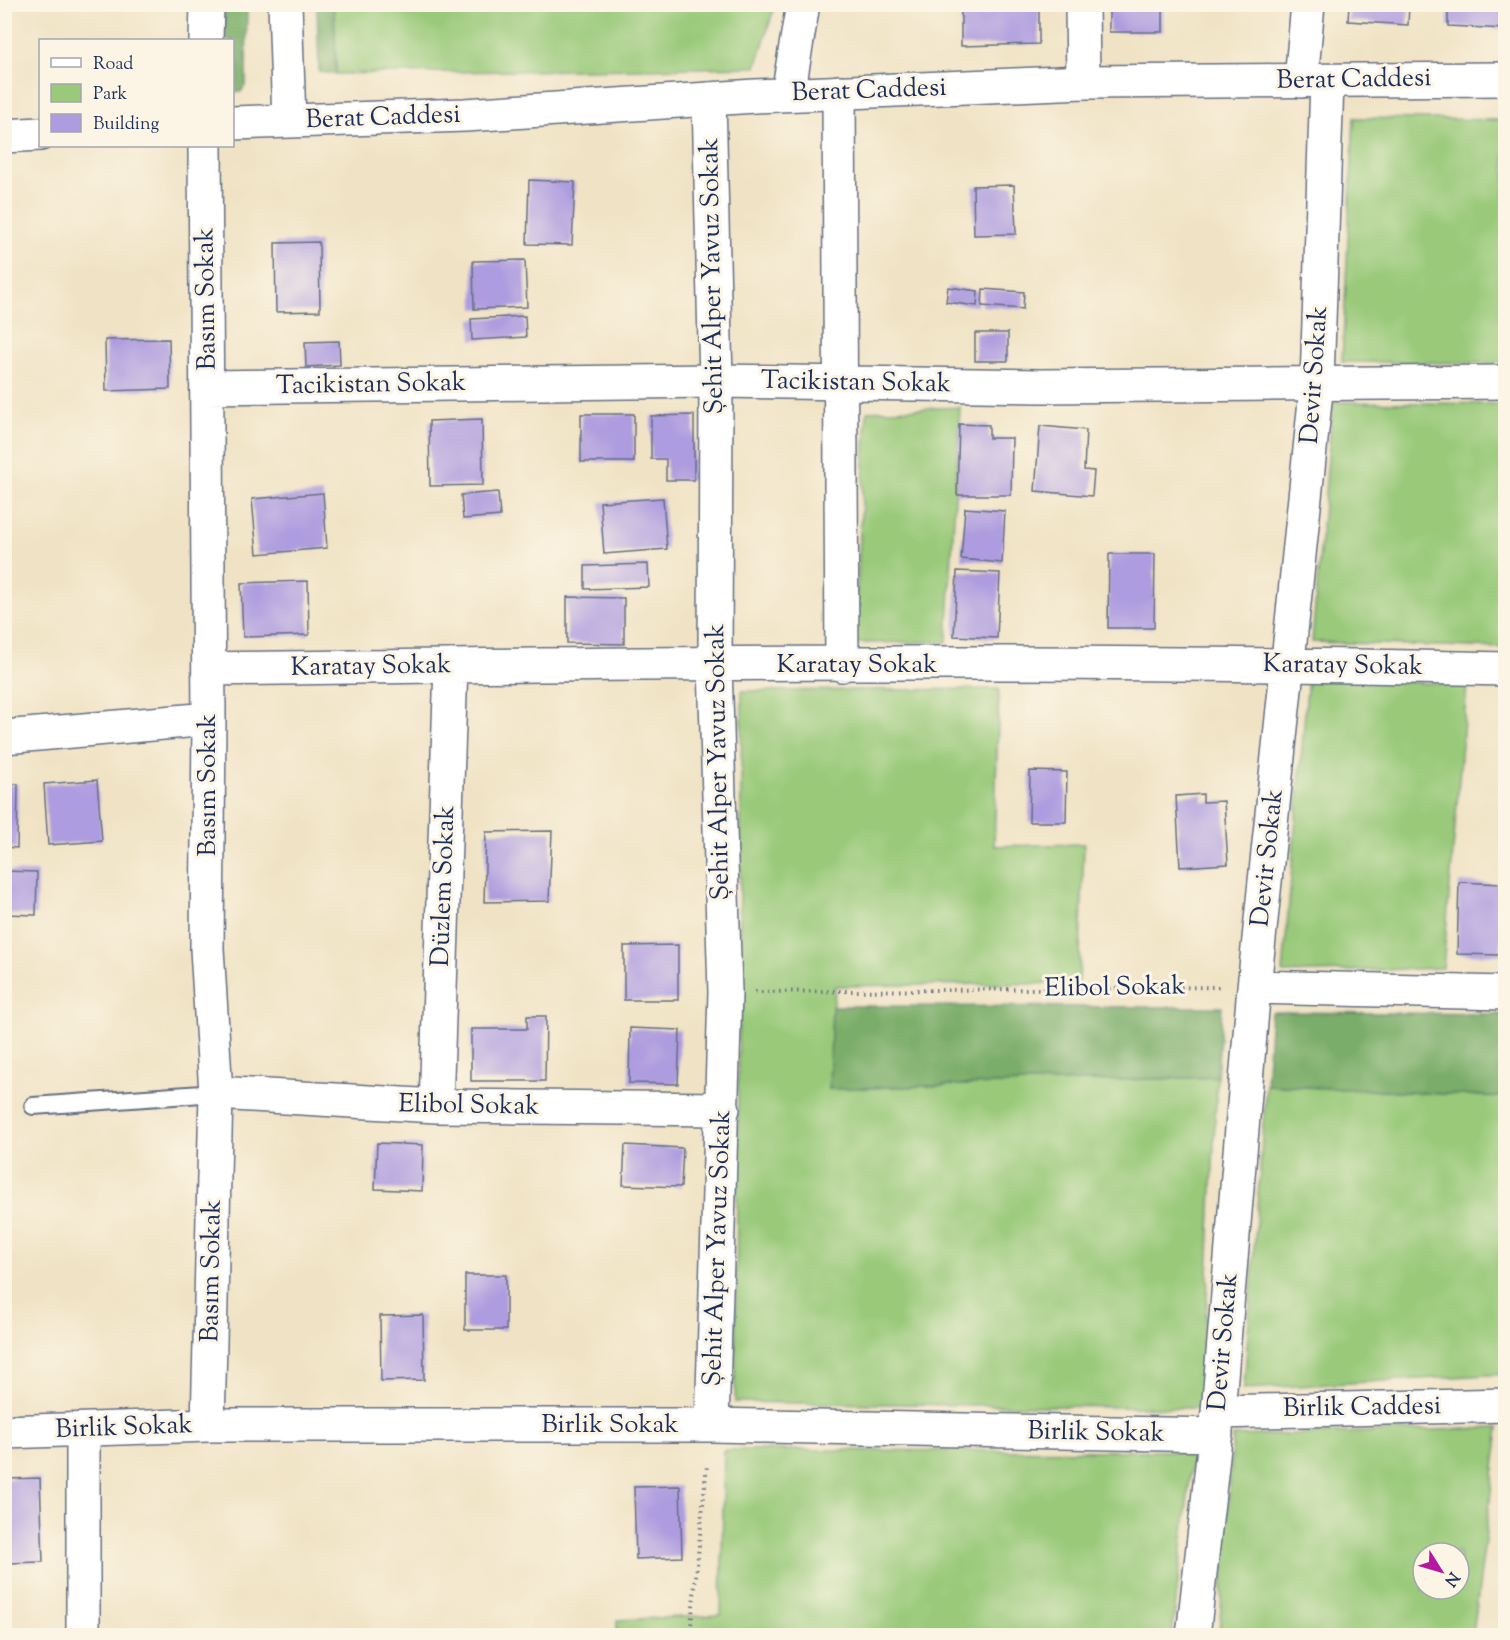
<svg xmlns="http://www.w3.org/2000/svg" width="1510" height="1640" viewBox="0 0 1510 1640" font-family="'Sorts Mill Goudy',serif">
<style>
.green{fill:#99c979;stroke:#5a7c6c;stroke-width:1.5;fill-rule:evenodd}
.forest{fill:#7aad69;stroke:#4a6e64;stroke-width:1.5}
.building{fill:#ad9cdf}
.lines{fill:none;stroke-linecap:round;stroke-linejoin:round}
.service-casing{stroke:#666e82;stroke-width:20}
.minor-casing{stroke:#666e82;stroke-width:36}
.tertiary-casing{stroke:#666e82;stroke-width:36}
.path{stroke:#666e82;stroke-width:4;stroke-dasharray:1.5 4.5;stroke-linecap:butt}
.service{stroke:#fff;stroke-width:16}
.minor{stroke:#fff;stroke-width:33}
.tertiary{stroke:#fff;stroke-width:33}
.labels{text-anchor:middle;dominant-baseline:central;stroke-width:6;stroke-linejoin:round;paint-order:stroke}
.street-label{font-size:26px;fill:#1b2f5e;stroke:#fcf5e5}
</style>
<rect width="100%" height="100%" fill="#fcf5e5"/>
<filter id="ink" filterUnits="userSpaceOnUse"><feTurbulence type="fractalNoise" baseFrequency=".0167" numOctaves="2"/><feDisplacementMap in="SourceGraphic" scale="12" xChannelSelector="R" yChannelSelector="G"/><feConvolveMatrix kernelMatrix="1 2 1 2 8 2 1 2 1" color-interpolation-filters="sRGB"/></filter>
<filter id="wash" filterUnits="userSpaceOnUse"><feTurbulence type="fractalNoise" baseFrequency=".008" numOctaves="4" result="noise"/><feDisplacementMap in="SourceGraphic" scale="24" xChannelSelector="R" yChannelSelector="G"/><feGaussianBlur stdDeviation="1.35" result="paint"/><feColorMatrix in="noise" values="0 0 0 0 0 0 0 0 0 0 0 0 0 0 0 0 0 1.4 0 .05"/><feComposite in="paint" operator="in"/></filter>
<g filter="url(#wash)">
<rect width="100%" height="100%" fill="#f0e3c5"/>
<path class="green" d="M 334,5 L 775,5 L 756,67 L 336,74 Z
M 1354,118 L 1505,120 L 1505,363 L 1342,362 Z
M 1333,402 L 1505,404 L 1505,648 L 1312,642 Z
M 960,407 L 947,642 L 854,643 L 867,411 Z
M 1308,677 L 1467,685 L 1443,968 L 1283,973 Z
M 999,689 L 994,846 L 1084,844 L 1079,983 L 835,986 L 829,1089 L 1217,1077 L 1202,1408 L 735,1402 L 742,691 Z
M 1266,1085 L 1505,1097 L 1505,1374 L 1244,1389 Z
M 1499,1428 L 1473,1635 L 1219,1635 L 1233,1436 ZM 1423,1553 L 1459,1553 L 1459,1589 L 1423,1589 Z
M 724,1450 L 1193,1451 L 1172,1635 L 617,1636 L 617,1620 L 721,1615 Z"/>
<path class="forest" d="M 224,5 L 247,5 L 246,84 L 241,92 L 233,91 L 232,40 L 224,40 Z
M 317,5 L 334,5 L 336,74 L 319,72 Z
M 832,1006 L 1222,1007 L 1217,1077 L 829,1089 Z
M 1271,1012 L 1505,1014 L 1505,1097 L 1266,1085 Z"/>
<g id="blocks">
<path class="building" d="M 961,4 L 1039,4 L 1039,44 L 961,46 Z
M 1109,4 L 1163,4 L 1163,32 L 1109,32 Z
M 1349,4 L 1409,4 L 1408,25 L 1348,21 Z
M 1448,4 L 1506,4 L 1506,29 L 1448,26 Z
M 529,180 L 575,182 L 572,245 L 527,244 Z
M 1014,185 L 1016,234 L 974,235 L 973,186 Z
M 319,242 L 320,311 L 276,312 L 275,243 Z
M 525,260 L 527,307 L 474,309 L 473,261 Z
M 948,287 L 978,291 L 977,306 L 946,302 Z
M 983,289 L 1024,292 L 1023,309 L 982,306 Z
M 525,316 L 526,337 L 472,340 L 471,319 Z
M 975,333 L 1008,333 L 1008,361 L 975,361 Z
M 169,339 L 170,389 L 106,391 L 105,340 Z
M 339,341 L 340,365 L 306,367 L 305,342 Z
M 581,414 L 634,414 L 634,462 L 581,462 Z
M 694,415 L 694,480 L 666,480 L 666,459 L 651,459 L 651,416 Z
M 482,419 L 483,485 L 430,486 L 429,421 Z
M 959,424 L 989,425 L 989,438 L 1012,438 L 1011,495 L 957,495 Z
M 1040,426 L 1086,430 L 1084,470 L 1094,471 L 1092,496 L 1035,491 Z
M 498,492 L 500,516 L 463,519 L 461,495 Z
M 323,493 L 327,548 L 257,554 L 252,499 Z
M 663,498 L 667,549 L 604,554 L 600,502 Z
M 965,508 L 1005,511 L 1002,563 L 961,559 Z
M 1109,554 L 1155,554 L 1154,628 L 1108,628 Z
M 648,564 L 649,587 L 585,589 L 585,566 Z
M 957,571 L 1000,573 L 997,638 L 954,636 Z
M 308,581 L 309,635 L 243,637 L 241,583 Z
M 567,597 L 624,598 L 624,644 L 567,643 Z
M 1030,771 L 1067,772 L 1066,822 L 1029,822 Z
M 97,780 L 102,841 L 48,845 L 44,784 Z
M 4,784 L 18,784 L 17,848 L 4,847 Z
M 1203,794 L 1203,802 L 1224,801 L 1228,864 L 1180,867 L 1176,796 Z
M 552,831 L 549,901 L 484,902 L 486,832 Z
M 4,871 L 37,872 L 36,915 L 4,914 Z
M 1459,882 L 1503,884 L 1501,955 L 1457,954 Z
M 678,945 L 678,1000 L 624,1000 L 624,946 Z
M 527,1016 L 546,1016 L 545,1081 L 471,1081 L 471,1029 L 527,1029 Z
M 630,1028 L 680,1030 L 678,1084 L 629,1083 Z
M 377,1143 L 423,1145 L 422,1191 L 375,1189 Z
M 625,1145 L 683,1148 L 681,1187 L 623,1185 Z
M 465,1275 L 506,1275 L 506,1330 L 465,1330 Z
M 423,1315 L 424,1380 L 381,1381 L 380,1316 Z
M 40,1478 L 43,1562 L 5,1563 L 5,1479 Z
M 680,1486 L 682,1557 L 636,1559 L 634,1487 Z
M 1502,1607 L 1506,1608 L 1506,1636 L 1499,1636 Z"/>
</g>
</g>
<g filter="url(#ink)">
<use href="#blocks" fill-opacity="0" stroke="#666e82" stroke-width="1.5"/>
<g class="lines">
<g class="service-casing">
<path id="service" d="M 33,1106 L 216,1093"/>
</g>
<g class="minor-casing">
<path id="minor" d="M 1082,4 L 1083,82
M 1301,81 L 1308,4
M 839,92 L 842,665
M 788,94 L 803,4
M 709,99 L 716,381 L 715,665 L 725,992 L 712,1425
M 205,146 L 209,719 L 207,949 L 216,1093 L 208,1425
M 207,387 L 716,381 L 1041,386 L 1506,382
M 209,669 C 641,663 1073,659 1506,669
M 4,737 L 209,719
M 1254,987 L 1506,993
M 216,1093 L 436,1106 L 723,1109
M 436,1106 L 451,666
M 1218,1412 L 1506,1405
M 4,1432 L 208,1425 L 712,1425 L 1216,1435
M 83,1636 L 83,1430
M 1193,1636 L 1218,1412 L 1254,987 L 1317,382 L 1327,81"/>
</g>
<g class="tertiary-casing">
<path id="tertiary" d="M 285,4 L 289,121
M 206,40 L 207,4
M 232,123 L 465,115 L 755,96 L 1083,82 L 1506,79
M 4,136 L 40,134"/>
</g>
<path class="path" d="M 755,992 L 1222,987
M 690,1636 L 707,1464"/>
<use href="#service" class="service"/>
<use href="#minor" class="minor"/>
<use href="#tertiary" class="tertiary"/>
</g>
</g>
<g class="labels">
<g class="street-label">
<text transform="translate(1354 80) rotate(-1)">Berat Caddesi</text>
<text transform="translate(869 91) rotate(-2)">Berat Caddesi</text>
<text transform="translate(383 118) rotate(-2)">Berat Caddesi</text>
<text transform="translate(713 276) rotate(-91)">Şehit Alper Yavuz Sokak</text>
<text transform="translate(207 299) rotate(-91)">Basım Sokak</text>
<text transform="translate(1315 375) rotate(-86)">Devir Sokak</text>
<text transform="translate(856 383) rotate(1)">Tacikistan Sokak</text>
<text transform="translate(371 385) rotate(-1)">Tacikistan Sokak</text>
<text x="857" y="665">Karatay Sokak</text>
<text transform="translate(1343 666) rotate(1)">Karatay Sokak</text>
<text transform="translate(371 667) rotate(-1)">Karatay Sokak</text>
<text transform="translate(719 762) rotate(-91)">Şehit Alper Yavuz Sokak</text>
<text transform="translate(208 785) rotate(-90)">Basım Sokak</text>
<text transform="translate(1268 858) rotate(-84)">Devir Sokak</text>
<text transform="translate(444 886) rotate(-88)">Düzlem Sokak</text>
<text transform="translate(1115 988) rotate(-1)">Elibol Sokak</text>
<text transform="translate(469 1106) rotate(1)">Elibol Sokak</text>
<text transform="translate(718 1248) rotate(-88)">Şehit Alper Yavuz Sokak</text>
<text transform="translate(212 1271) rotate(-89)">Basım Sokak</text>
<text transform="translate(1224 1342) rotate(-85)">Devir Sokak</text>
<text transform="translate(1362 1408) rotate(-1)">Birlik Caddesi</text>
<text x="610" y="1425">Birlik Sokak</text>
<text transform="translate(124 1428) rotate(-2)">Birlik Sokak</text>
<text transform="translate(1096 1433) rotate(1)">Birlik Sokak</text>
</g>
</g>
<rect width="1510" height="1640" fill="none" stroke="#fcf5e5" stroke-width="24"/>
<rect x="39" y="39" width="195" height="108" fill="#fcf5e5" stroke="#a2a6af" stroke-width="1.5"/>
<rect x="51" y="58" width="30" height="9" fill="#ffffff" stroke="#a2a6af" stroke-width="1.5"/>
<text x="93" y="69" font-size="18" fill="#1b2f5e">Road</text>
<rect x="51" y="84" width="30" height="18" fill="#99c979" stroke="#a2a6af" stroke-width="1.5"/>
<text x="93" y="99" font-size="18" fill="#1b2f5e">Park</text>
<rect x="51" y="114" width="30" height="18" fill="#ad9cdf" stroke="#a2a6af" stroke-width="1.5"/>
<text x="93" y="129" font-size="18" fill="#1b2f5e">Building</text>
<g transform="translate(1441 1571) rotate(127)"><circle r="28" fill="#fcf5e5" stroke="#a2a6af" stroke-width="1.5"/>
<path d="M0-4.5L10 22L0 15L-10 22Z" fill="#b5179e"/>
<text y="-9" font-size="16" font-weight="bold" text-anchor="middle" fill="#1b2f5e">N</text>
</g>
</svg>
